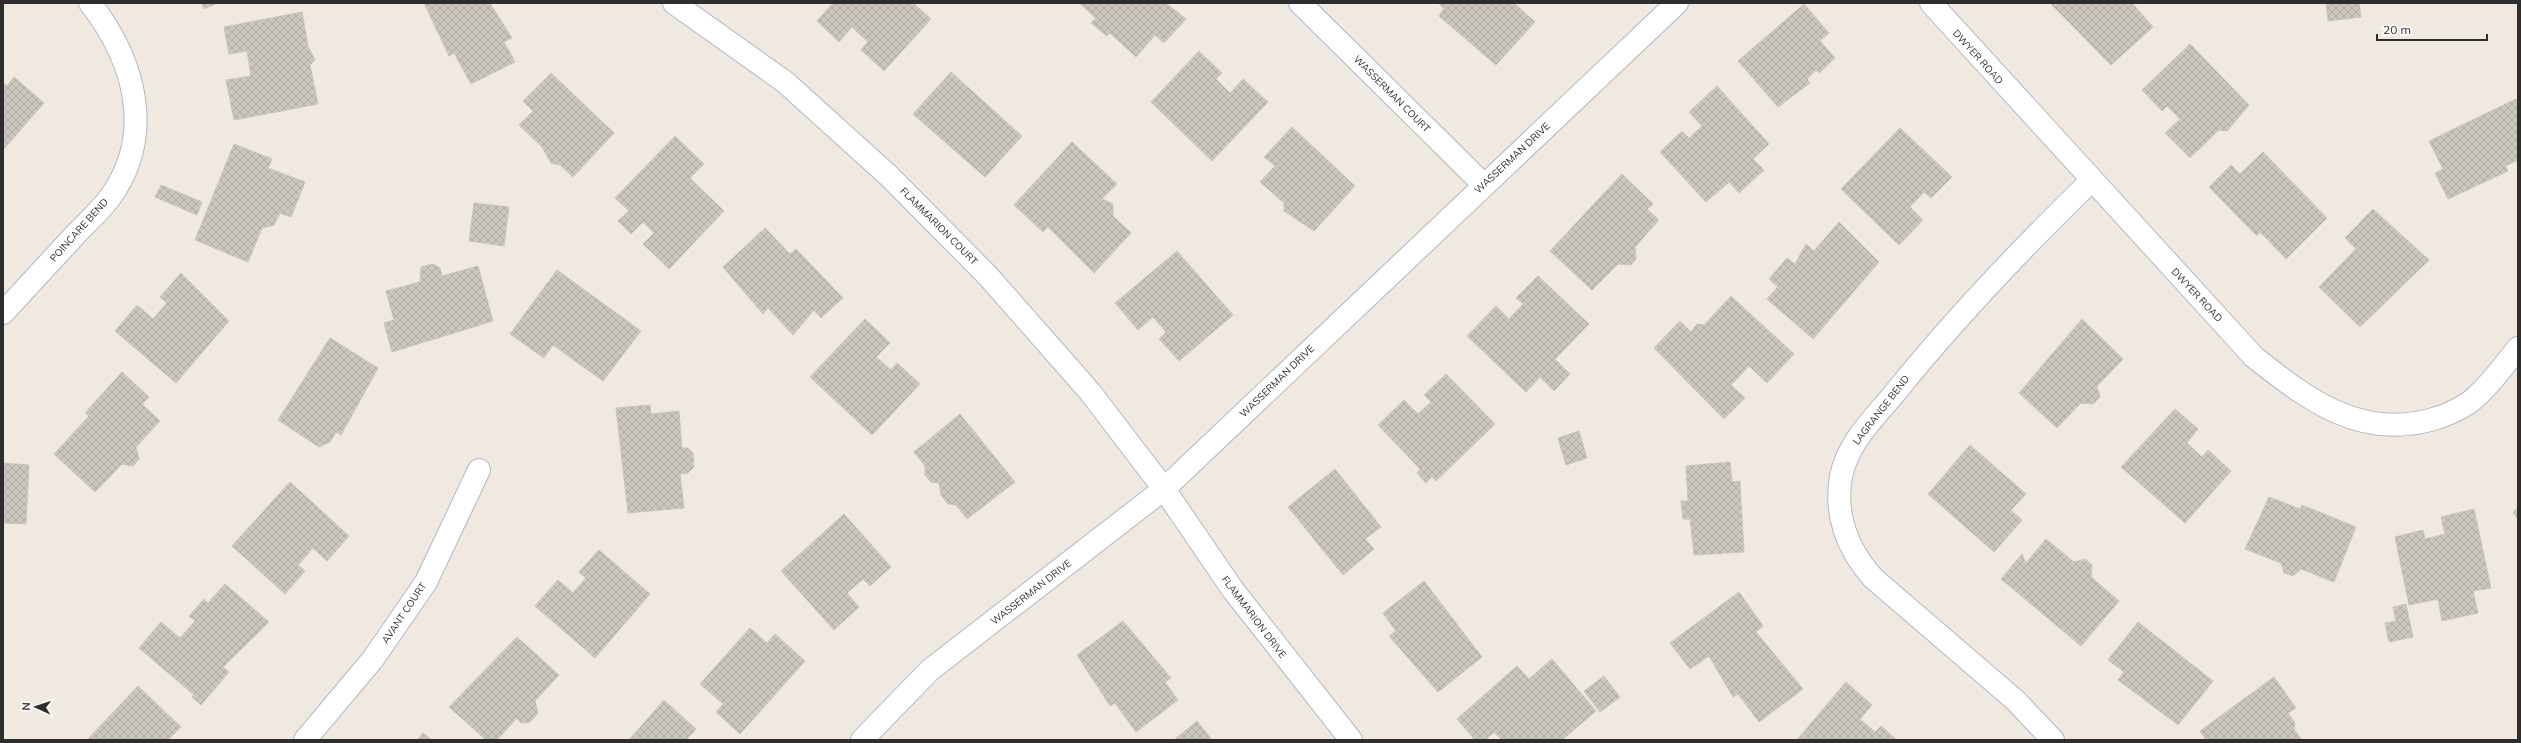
<svg xmlns="http://www.w3.org/2000/svg" width="2521" height="743" viewBox="0 0 2521 743" font-family="Mulish,sans-serif">
<style>
.building{fill:url(#building-cross-hatch);stroke:#cbc5ba}
.lines{fill:none;stroke-linecap:round;stroke-linejoin:round}
.street-casing{stroke:#b4b7c1;stroke-width:24}
.street{stroke:#fff;stroke-width:22}
.labels{text-anchor:middle;dominant-baseline:central;stroke-width:3;stroke-linejoin:round;paint-order:stroke}
.street-label{font-size:10px;fill:#2e2e2e;stroke:#fff}
</style>
<defs>
<pattern id="building-cross-hatch" width="8" height="8" patternUnits="userSpaceOnUse"><rect width="8" height="8" fill="#cbc7bf"/><path d="M0 0l8 8M0 8l8-8" fill="none" stroke="#afaba4"/></pattern>
</defs>
<rect width="100%" height="100%" fill="#efe9e1"/>
<path class="building" d="M 201,3 L 217,3 L 204,9 Z
M 424,3 L 490,3 L 512,38 L 504,42 L 515,62 L 471,84 L 454,53 L 449,56 Z
M 833,3 L 913,3 L 931,19 L 884,71 L 861,50 L 868,42 L 852,27 L 839,42 L 817,21 Z
M 1079,3 L 1166,3 L 1186,19 L 1164,43 L 1155,35 L 1136,57 L 1110,33 L 1107,36 L 1091,23 L 1096,18 Z
M 1438,3 L 1514,3 L 1535,22 L 1496,65 L 1439,16 L 1444,9 Z
M 2050,3 L 2132,3 L 2153,27 L 2111,65 Z
M 2326,3 L 2359,3 L 2361,17 L 2328,21 Z
M 1804,4 L 1829,33 L 1820,41 L 1835,58 L 1819,73 L 1816,70 L 1807,79 L 1810,83 L 1778,107 L 1738,61 Z
M 302,12 L 308,46 L 315,60 L 310,65 L 318,104 L 234,120 L 226,80 L 251,76 L 247,51 L 229,54 L 224,27 Z
M 2190,44 L 2249,105 L 2227,131 L 2219,130 L 2190,158 L 2165,133 L 2180,119 L 2167,106 L 2162,111 L 2142,90 Z
M 1199,51 L 1222,73 L 1216,79 L 1230,93 L 1243,79 L 1268,102 L 1212,161 L 1151,102 Z
M 951,72 L 1022,136 L 985,177 L 913,114 Z
M 551,73 L 614,133 L 573,177 L 560,165 L 551,163 L 542,147 L 519,125 L 533,111 L 523,101 Z
M 14,77 L 44,103 L 3,150 L 3,83 L 7,86 Z
M 1717,86 L 1769,144 L 1753,159 L 1764,170 L 1739,193 L 1729,182 L 1706,202 L 1660,152 L 1682,131 L 1689,138 L 1702,126 L 1689,112 Z
M 2516,99 L 2518,103 L 2518,160 L 2505,166 L 2508,171 L 2448,199 L 2435,173 L 2443,169 L 2429,141 Z
M 1292,127 L 1355,186 L 1314,231 L 1284,211 L 1284,203 L 1260,182 L 1275,166 L 1264,157 Z
M 1900,128 L 1952,177 L 1931,198 L 1924,192 L 1910,207 L 1923,220 L 1899,245 L 1841,189 Z
M 675,136 L 704,164 L 690,178 L 724,211 L 669,269 L 643,244 L 654,233 L 643,222 L 631,234 L 618,221 L 629,211 L 615,198 Z
M 1072,142 L 1117,184 L 1102,199 L 1113,204 L 1113,216 L 1131,233 L 1094,273 L 1048,227 L 1043,232 L 1014,205 Z
M 234,144 L 272,159 L 268,168 L 305,182 L 291,217 L 280,213 L 274,225 L 262,228 L 248,262 L 195,240 Z
M 2263,152 L 2327,218 L 2286,259 L 2260,232 L 2257,236 L 2209,187 L 2231,165 L 2240,174 Z
M 1622,174 L 1653,204 L 1647,209 L 1659,220 L 1635,247 L 1636,259 L 1631,265 L 1618,264 L 1592,290 L 1550,251 Z
M 161,185 L 202,202 L 197,215 L 155,197 Z
M 474,203 L 509,207 L 504,246 L 469,241 Z
M 2373,209 L 2429,260 L 2360,327 L 2319,287 L 2356,249 L 2345,238 Z
M 1839,222 L 1879,262 L 1813,339 L 1767,299 L 1778,287 L 1769,279 L 1787,258 L 1795,264 L 1806,244 L 1814,251 Z
M 765,228 L 790,254 L 796,249 L 843,298 L 821,318 L 814,310 L 793,335 L 768,308 L 763,314 L 723,267 Z
M 1177,251 L 1233,315 L 1179,361 L 1159,339 L 1166,332 L 1153,317 L 1138,330 L 1115,303 Z
M 433,264 L 440,268 L 442,276 L 478,266 L 493,321 L 392,352 L 384,323 L 394,320 L 386,291 L 420,282 L 421,267 Z
M 557,270 L 641,331 L 603,381 L 553,345 L 544,358 L 510,334 Z
M 181,273 L 229,321 L 176,383 L 115,331 L 137,305 L 153,319 L 167,303 L 160,297 Z
M 1538,276 L 1589,324 L 1555,359 L 1570,374 L 1554,391 L 1540,377 L 1526,392 L 1467,336 L 1496,306 L 1509,319 L 1523,304 L 1516,298 Z
M 1731,296 L 1794,354 L 1767,383 L 1749,366 L 1731,385 L 1745,398 L 1724,419 L 1654,348 L 1680,321 L 1691,332 L 1697,324 L 1704,325 Z
M 865,319 L 890,343 L 876,357 L 891,370 L 897,363 L 920,384 L 872,435 L 810,377 Z
M 2082,319 L 2123,359 L 2097,386 L 2100,397 L 2093,404 L 2081,403 L 2057,428 L 2019,393 Z
M 330,338 L 378,368 L 341,435 L 336,432 L 330,442 L 319,447 L 278,420 Z
M 122,372 L 149,397 L 142,404 L 160,421 L 136,447 L 139,459 L 133,466 L 122,464 L 95,492 L 54,454 L 89,416 L 85,413 Z
M 1446,374 L 1495,424 L 1436,481 L 1432,477 L 1426,483 L 1417,473 L 1420,469 L 1378,425 L 1404,400 L 1418,414 L 1431,402 L 1424,395 Z
M 650,405 L 651,414 L 679,411 L 682,448 L 688,448 L 693,453 L 694,467 L 688,473 L 680,474 L 684,508 L 628,513 L 616,408 Z
M 2175,409 L 2198,429 L 2187,443 L 2202,457 L 2208,450 L 2231,471 L 2185,523 L 2121,467 Z
M 960,414 L 1015,482 L 967,519 L 956,505 L 948,504 L 941,495 L 939,483 L 931,482 L 925,475 L 925,466 L 914,452 Z
M 1579,431 L 1587,458 L 1566,465 L 1558,438 Z
M 1970,445 L 2026,494 L 2011,510 L 2022,520 L 1994,552 L 1928,494 Z
M 1730,462 L 1732,482 L 1740,481 L 1744,552 L 1694,555 L 1690,519 L 1683,519 L 1681,501 L 1688,501 L 1686,466 Z
M 3,463 L 29,465 L 26,524 L 3,523 Z
M 1335,469 L 1381,527 L 1365,539 L 1374,549 L 1343,575 L 1288,507 Z
M 290,482 L 349,536 L 327,561 L 313,548 L 298,565 L 305,571 L 285,594 L 232,546 Z
M 2269,497 L 2300,509 L 2302,505 L 2356,527 L 2334,582 L 2301,569 L 2293,576 L 2284,573 L 2281,563 L 2245,549 Z
M 2518,508 L 2518,519 L 2513,512 Z
M 2474,509 L 2491,588 L 2473,591 L 2478,613 L 2442,621 L 2438,599 L 2409,605 L 2395,537 L 2423,530 L 2425,539 L 2445,534 L 2441,517 Z
M 844,514 L 891,567 L 870,586 L 863,579 L 847,593 L 859,607 L 834,630 L 781,571 Z
M 2046,539 L 2074,562 L 2085,559 L 2092,565 L 2091,577 L 2119,601 L 2081,646 L 2001,579 L 2022,554 L 2026,563 Z
M 599,550 L 650,594 L 595,658 L 535,606 L 558,580 L 573,593 L 586,578 L 579,572 Z
M 1424,581 L 1482,657 L 1438,692 L 1389,636 L 1396,631 L 1383,613 Z
M 225,584 L 269,622 L 223,667 L 229,672 L 201,705 L 192,697 L 194,695 L 139,648 L 161,622 L 180,638 L 195,621 L 189,616 L 204,599 L 208,603 Z
M 1739,592 L 1763,626 L 1756,632 L 1803,689 L 1759,722 L 1738,694 L 1733,697 L 1709,656 L 1690,669 L 1670,643 Z
M 2406,604 L 2413,637 L 2389,642 L 2385,623 L 2396,621 L 2393,607 Z
M 1123,621 L 1171,678 L 1165,682 L 1178,700 L 1136,732 L 1115,703 L 1110,706 L 1077,655 Z
M 2138,622 L 2213,681 L 2178,725 L 2118,680 L 2124,672 L 2108,660 Z
M 750,628 L 767,643 L 775,634 L 805,661 L 740,734 L 716,712 L 723,704 L 700,684 Z
M 517,637 L 559,675 L 535,701 L 538,713 L 530,722 L 521,723 L 517,718 L 497,740 L 486,740 L 449,707 Z
M 1552,659 L 1596,711 L 1562,740 L 1502,740 L 1494,732 L 1485,740 L 1475,740 L 1457,719 L 1517,666 L 1529,679 Z
M 1604,676 L 1620,697 L 1600,712 L 1584,691 Z
M 2274,677 L 2296,708 L 2288,713 L 2295,723 L 2294,729 L 2302,740 L 2206,740 L 2200,731 Z
M 1846,682 L 1872,705 L 1860,719 L 1875,732 L 1881,726 L 1897,740 L 1797,740 Z
M 138,686 L 181,727 L 168,740 L 87,740 Z
M 664,700 L 696,729 L 686,740 L 629,740 Z
M 1197,721 L 1212,740 L 1174,740 Z
M 423,733 L 432,740 L 417,740 Z"/>
<g class="lines">
<g class="street-casing">
<path id="street" d="M 674,3 L 785,82 L 889,176 L 988,276 L 1090,392 L 1164,489 L 1233,590 L 1351,740
M 1300,3 L 1484,185
M 1931,3 L 2254,357 C 2307,399 2359,439 2430,420 C 2446,416 2466,407 2478,395 C 2493,381 2505,364 2518,348
M 3,313 C 27,287 51,261 75,235 C 86,223 99,212 109,199 C 156,135 135,61 90,3
M 305,740 L 373,659 L 426,582 L 479,470
M 862,740 L 930,670 L 1164,489 L 1677,3
M 2053,740 L 2015,700 L 1873,578 C 1848,550 1834,515 1841,477 C 1847,444 1873,419 1894,394 C 1955,318 2022,248 2092,180"/>
</g>
<use href="#street" class="street"/>
</g>
<g class="labels">
<g class="street-label">
<text transform="translate(1978 57) rotate(48)">DWYER ROAD</text>
<text transform="translate(1392 94) rotate(45)">WASSERMAN COURT</text>
<text transform="translate(1512 158) rotate(-43)">WASSERMAN DRIVE</text>
<text transform="translate(939 226) rotate(45)">FLAMMARION COURT</text>
<text transform="translate(79 230) rotate(-48)">POINCARE BEND</text>
<text transform="translate(2197 295) rotate(47)">DWYER ROAD</text>
<text transform="translate(1277 381) rotate(-44)">WASSERMAN DRIVE</text>
<text transform="translate(1881 410) rotate(-52)">LAGRANGE BEND</text>
<text transform="translate(1031 592) rotate(-38)">WASSERMAN DRIVE</text>
<text transform="translate(404 613) rotate(-56)">AVANT COURT</text>
<text transform="translate(1254 617) rotate(53)">FLAMMARION DRIVE</text>
</g>
</g>
<rect width="2521" height="743" fill="none" stroke="#2e2e2e" stroke-width="8"/>
<g transform="translate(36 707) rotate(273)" stroke="#ffffff" stroke-width="3" paint-order="stroke">
<path d="M0-3L7 15L0 10L-7 15Z" fill="#2e2e2e"/>
<text y="-6" font-size="11" font-weight="bold" text-anchor="middle" fill="#2e2e2e">N</text>
</g>
<path d="M2377 34v6h110v-6" fill="none" stroke="#2e2e2e" stroke-width="2"/>
<text x="2383" y="34" font-size="12" fill="#2e2e2e" stroke="#ffffff" stroke-width="3" paint-order="stroke">20 m</text>
</svg>
